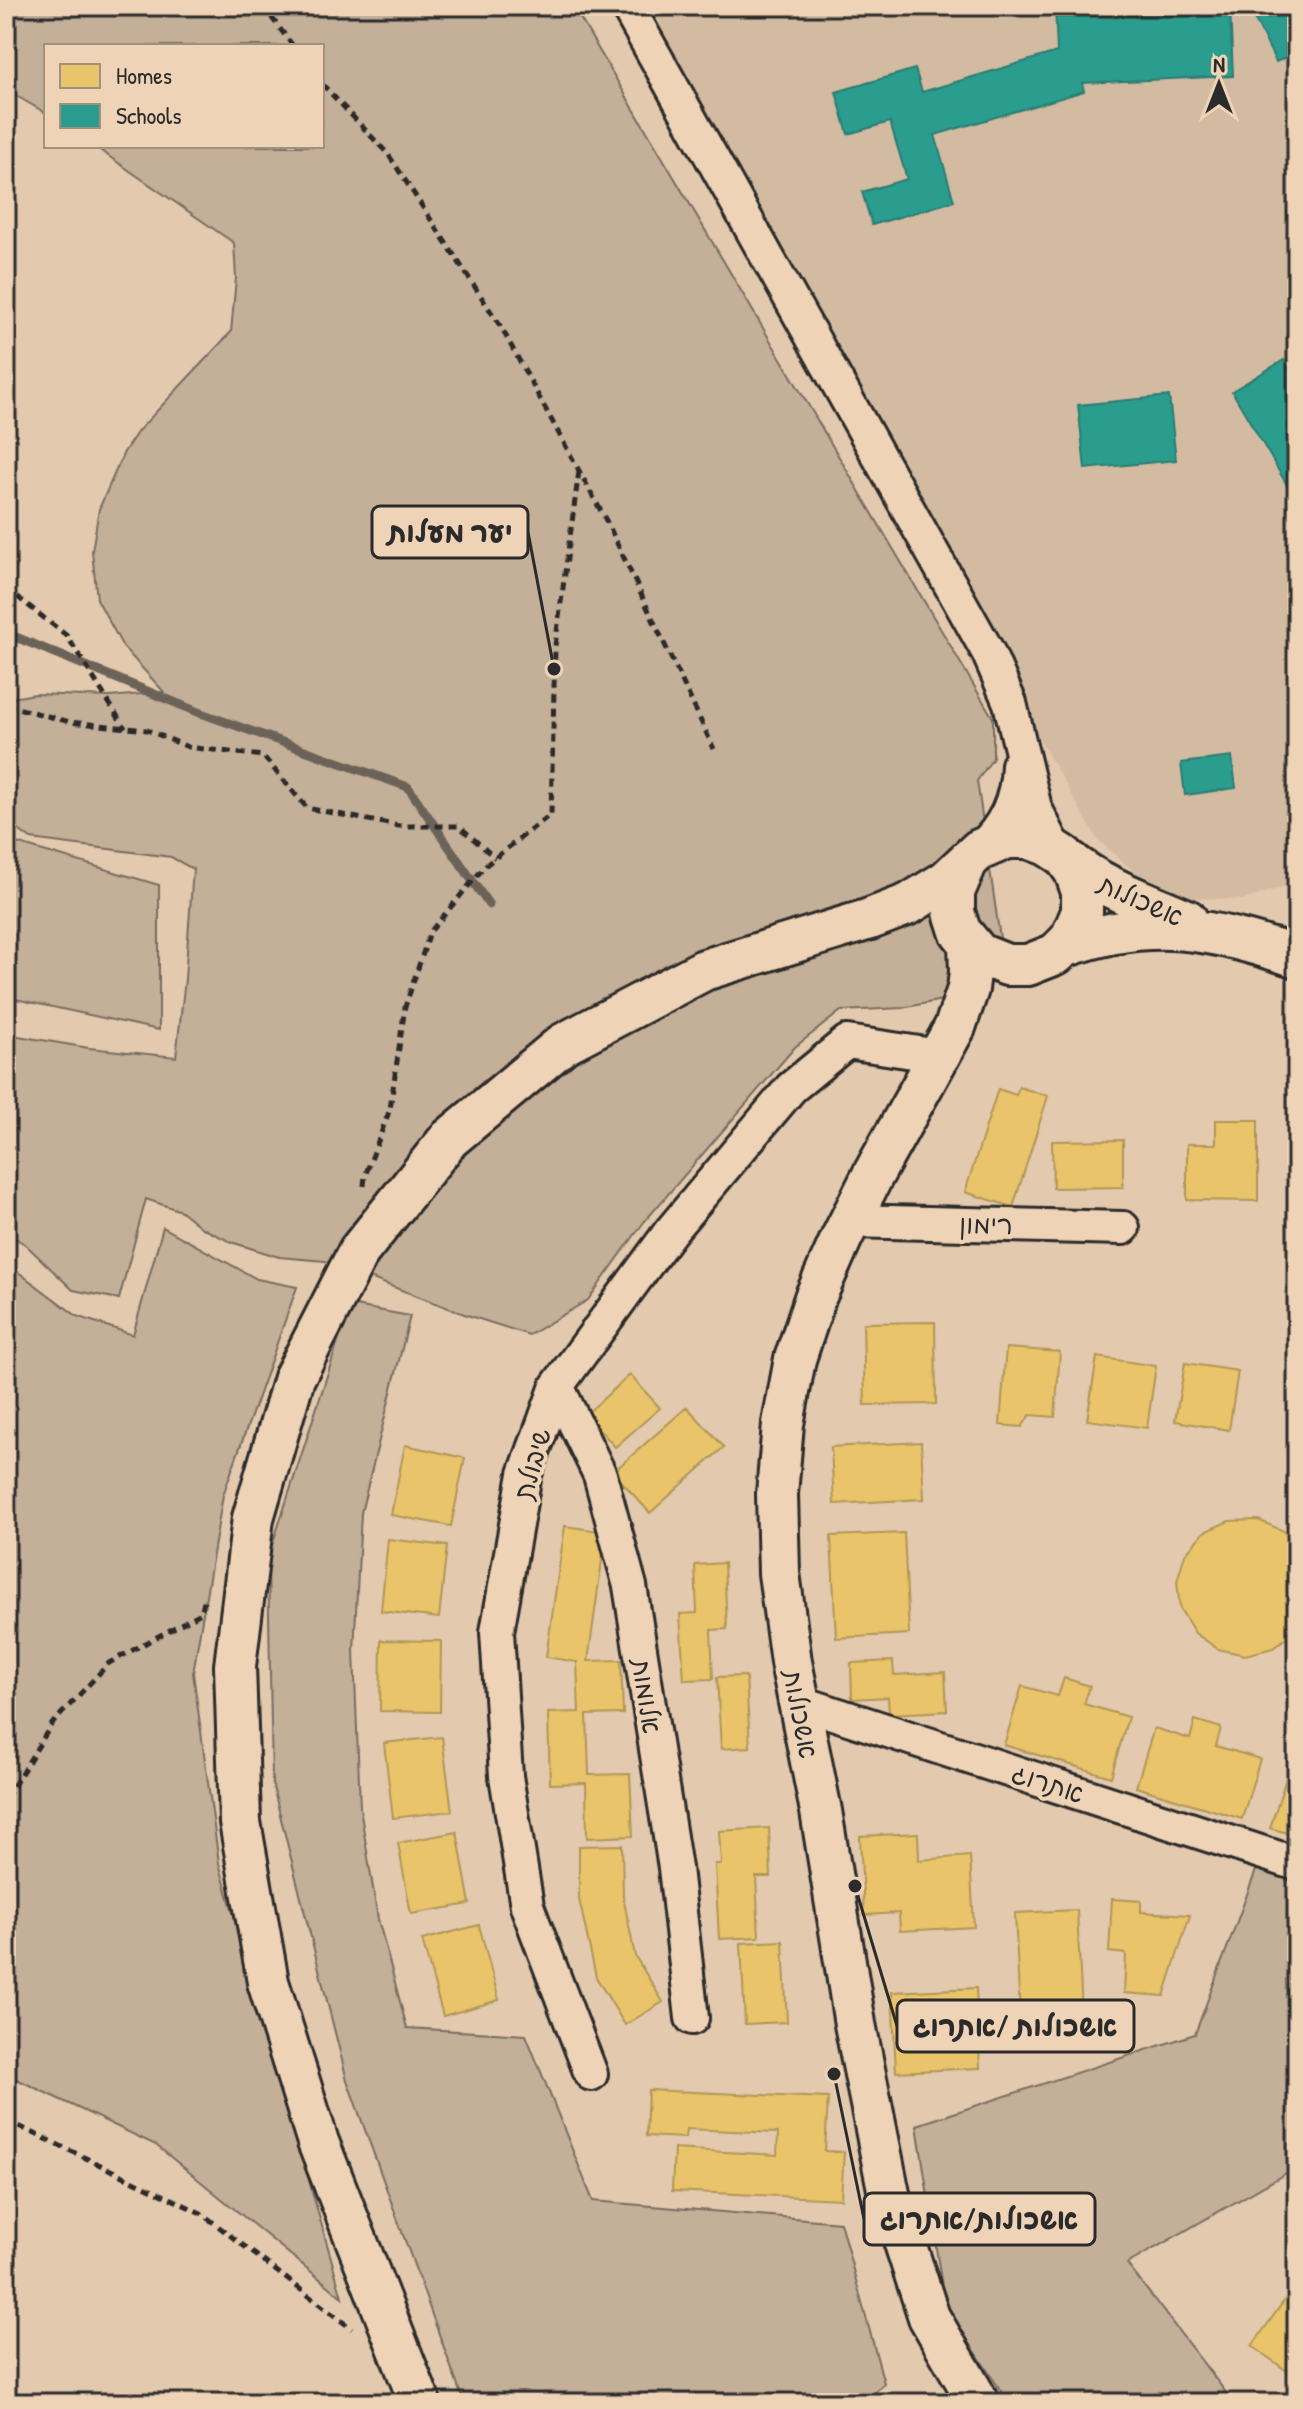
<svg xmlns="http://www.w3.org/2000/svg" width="1303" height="2409" viewBox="0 0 1303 2409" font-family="'Patrick Hand','Playpen Sans Hebrew',sans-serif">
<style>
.built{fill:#d3bba2}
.green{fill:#c4af98;stroke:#786d62;stroke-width:2}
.homes{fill:#e9c46a;stroke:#b09657;stroke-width:2}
.schools{fill:#2a9d8f;stroke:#2a7b71;stroke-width:2}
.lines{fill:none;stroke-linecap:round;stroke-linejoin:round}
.stream{stroke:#6c6359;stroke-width:9}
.minor-casing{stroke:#2b2b2b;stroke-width:38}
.tertiary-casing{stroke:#2b2b2b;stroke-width:46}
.path{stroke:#2b2b2b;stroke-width:5;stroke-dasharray:8 6;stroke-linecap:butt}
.minor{stroke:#efd3b6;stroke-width:32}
.tertiary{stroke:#efd3b6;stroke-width:40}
.labels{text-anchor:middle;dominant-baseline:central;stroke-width:8;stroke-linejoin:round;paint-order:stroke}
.street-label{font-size:26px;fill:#2b2b2b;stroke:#efd3b6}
.leader{fill:none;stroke:#2b2b2b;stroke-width:3}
.callout-dot{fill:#2b2b2b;stroke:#efd3b6;stroke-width:3}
.callout{fill:#efd3b6;stroke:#2b2b2b;stroke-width:3}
.callout-label{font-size:28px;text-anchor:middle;font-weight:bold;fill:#2b2b2b}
</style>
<rect width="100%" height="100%" fill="#e3c9ae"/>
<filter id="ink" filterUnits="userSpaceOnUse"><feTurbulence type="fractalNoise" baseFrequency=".0125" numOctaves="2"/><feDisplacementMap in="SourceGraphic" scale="16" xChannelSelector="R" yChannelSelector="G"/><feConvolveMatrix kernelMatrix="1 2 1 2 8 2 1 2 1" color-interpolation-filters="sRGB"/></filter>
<g filter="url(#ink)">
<path class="built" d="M 611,6 L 1297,6 L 1297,882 L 1244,900 L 1162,896 L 1098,840 Z"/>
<path class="green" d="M 6,6 L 573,6 L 993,718 L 993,758 L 977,781 L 1000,938 L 942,1000 L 902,1008 L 841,1011 L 795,1047 L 644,1222 L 588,1300 L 529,1335 L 467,1315 L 325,1261 L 279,1257 L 231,1242 L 202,1228 L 181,1211 L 146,1199 L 119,1299 L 73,1290 L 25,1244 L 6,1233 L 6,1034 L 89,1048 L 176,1057 L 185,979 L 193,869 L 171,857 L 31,839 L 6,821 L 6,699 L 35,694 L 110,697 L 164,692 L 123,647 L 97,599 L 92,551 L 99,509 L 124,452 L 138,431 L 231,332 L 236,278 L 234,243 L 94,146 L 322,146 L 322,46 L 46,46 L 46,113 L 6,90 Z
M 6,840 L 159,885 L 159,1030 L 6,997 Z
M 163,1227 L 257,1279 L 297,1287 L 223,1495 L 193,1673 L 219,1863 L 342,2297 L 156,2145 L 6,2074 L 6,1263 L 77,1316 L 133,1335 Z
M 350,1305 L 410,1316 L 361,1513 L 354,1651 L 360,1808 L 378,1919 L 407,2028 L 526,2035 L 593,2201 L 840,2222 L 884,2383 L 865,2403 L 464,2403 L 347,2080 L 272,1783 L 268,1558 Z
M 1258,1865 L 1297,1878 L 1297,2167 L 1127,2264 L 1234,2403 L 1009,2403 L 945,2306 L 917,2125 L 1195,2034 Z"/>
<path class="homes" d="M 1019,1087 L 1048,1096 L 1013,1207 L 965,1192 L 998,1089 L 1016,1095 Z
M 1216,1120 L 1258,1120 L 1258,1201 L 1187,1200 L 1187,1144 L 1216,1144 Z
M 1123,1140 L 1123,1187 L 1053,1188 L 1052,1141 Z
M 935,1322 L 936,1404 L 865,1405 L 863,1323 Z
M 1006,1348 L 1060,1352 L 1055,1417 L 1030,1415 L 1022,1427 L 1000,1425 Z
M 1097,1357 L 1156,1366 L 1147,1428 L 1087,1420 Z
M 1185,1363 L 1238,1371 L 1229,1430 L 1175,1421 Z
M 630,1375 L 660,1408 L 615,1447 L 586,1414 Z
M 687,1407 L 724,1447 L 650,1513 L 613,1472 Z
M 921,1442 L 924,1499 L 834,1504 L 831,1447 Z
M 405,1445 L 465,1458 L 451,1526 L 391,1515 Z
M 1258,1520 L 1284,1531 L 1297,1545 L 1297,1629 L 1273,1648 L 1245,1655 L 1218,1649 L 1195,1633 L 1180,1609 L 1177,1581 L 1185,1554 L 1204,1532 L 1229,1521 Z
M 565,1526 L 606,1532 L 588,1661 L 621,1660 L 623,1714 L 587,1715 L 589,1775 L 630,1774 L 633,1836 L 587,1838 L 586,1783 L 550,1784 L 548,1713 L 579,1712 L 577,1662 L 546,1657 Z
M 904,1533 L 909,1634 L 836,1638 L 831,1536 Z
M 388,1539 L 447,1546 L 439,1618 L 381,1611 Z
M 724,1563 L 727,1629 L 711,1630 L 713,1679 L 684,1680 L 680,1614 L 697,1613 L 695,1565 Z
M 381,1640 L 441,1641 L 440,1712 L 380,1711 Z
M 893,1661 L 894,1675 L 945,1672 L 947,1711 L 889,1714 L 888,1697 L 852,1699 L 851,1663 Z
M 746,1676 L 750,1747 L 721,1749 L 717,1677 Z
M 1064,1678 L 1090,1686 L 1084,1704 L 1128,1717 L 1111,1777 L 1004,1745 L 1022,1686 L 1058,1696 Z
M 1195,1720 L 1221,1728 L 1216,1746 L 1260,1759 L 1242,1819 L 1136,1787 L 1154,1728 L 1190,1739 Z
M 442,1737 L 452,1811 L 393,1818 L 384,1743 Z
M 1289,1769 L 1297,1771 L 1297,1836 L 1270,1828 Z
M 769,1828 L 771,1877 L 756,1877 L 759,1937 L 719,1939 L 715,1864 L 721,1864 L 719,1831 Z
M 457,1832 L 470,1904 L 411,1914 L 398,1843 Z
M 918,1833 L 919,1860 L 970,1856 L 974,1927 L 900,1931 L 899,1913 L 864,1915 L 860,1836 Z
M 622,1845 L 623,1896 L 635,1956 L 663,2002 L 625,2025 L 596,1977 L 579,1899 L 579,1846 Z
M 1112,1899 L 1141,1901 L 1141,1912 L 1190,1915 L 1164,1996 L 1124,1993 L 1126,1954 L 1109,1952 Z
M 1077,1910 L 1083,2034 L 1021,2037 L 1015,1913 Z
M 479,1925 L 499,2000 L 443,2016 L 422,1940 Z
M 783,1941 L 787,2022 L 745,2024 L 741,1943 Z
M 976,1988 L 980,2068 L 896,2072 L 892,1992 Z
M 648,2090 L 828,2098 L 825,2151 L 844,2152 L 841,2199 L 672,2191 L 674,2149 L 777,2155 L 778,2133 L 686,2129 L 685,2138 L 646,2136 Z
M 1296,2284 L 1297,2285 L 1297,2378 L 1252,2346 Z"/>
<path class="schools" d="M 1055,6 L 1230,6 L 1233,76 L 1082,83 L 1084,91 L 935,135 L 954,201 L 872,225 L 862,192 L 907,179 L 890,122 L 848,134 L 836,92 L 915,69 L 922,92 L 1057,52 Z
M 1263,6 L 1297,6 L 1297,52 L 1276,62 L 1251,12 Z
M 1284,360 L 1297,383 L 1297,502 L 1232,391 Z
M 1169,396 L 1176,460 L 1085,469 L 1078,405 Z
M 1232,757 L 1236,788 L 1185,795 L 1181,763 Z"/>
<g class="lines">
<path class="stream" d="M 6,633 L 198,712 L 408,787 L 489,905"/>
<g class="minor-casing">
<path id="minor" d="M 627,6 L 988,652 L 1010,703 L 1035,808 L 1056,850
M 979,850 C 1005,826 1017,800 1018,765
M 849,1221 L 1123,1228
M 557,1386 L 600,1475 L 630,1586 L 675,1868 L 692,2018
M 799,1702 L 1297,1864
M 591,2074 L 527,1906 L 506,1776 L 497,1632 L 525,1474 L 557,1386 L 670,1232 L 791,1088 L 847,1042 L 939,1056"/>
</g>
<g class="tertiary-casing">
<path id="tertiary" d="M 1067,859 C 1103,889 1145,901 1187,920
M 969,944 L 970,972 L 968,989 L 955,1027 L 873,1175 L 842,1237 L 815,1298 L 795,1359 L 783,1424 L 777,1494 L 779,1573 L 791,1662 L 821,1811 L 855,2024 L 889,2194 L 929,2317 L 979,2403
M 1064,947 C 1151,915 1212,929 1297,957
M 420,2403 L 318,2142 L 268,1982 L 240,1822 L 235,1666 L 253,1518 L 294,1378 L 359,1251 L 449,1139 L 563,1044 L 704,970 L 870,919 L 909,904 L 946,881 L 979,850 L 1007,838 L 1028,838 L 1047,845 L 1064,856 L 1075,872 L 1082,892 L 1082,912 L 1070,940 L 1056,954 L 1028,965 L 1007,965 L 979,954 L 960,931 L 954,912 L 954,892 L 966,864"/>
</g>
<path class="path" d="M 263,6 L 293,46
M 322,84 L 388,154 L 501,327 L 608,524 L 714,749
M 6,588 L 67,636 L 125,728
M 6,705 L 70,722 L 147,730 L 188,747 L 263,756 L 307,808 L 399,826 L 459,826 L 495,858
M 364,1186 L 365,1176 L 390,1109 L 405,1007 L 430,932 L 486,865 L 551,814 L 555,646 L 579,471
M 6,1798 L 52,1724 L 109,1663 L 201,1613 L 205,1598
M 6,2120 L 201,2213 L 352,2329"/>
<use href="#minor" class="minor"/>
<use href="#tertiary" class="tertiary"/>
</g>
</g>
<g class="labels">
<g class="street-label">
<text transform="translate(1141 900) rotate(24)">אשכולות</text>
<text transform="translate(986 1224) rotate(1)">רימון</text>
<text transform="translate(532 1464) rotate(-74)">שיבולת</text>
<text transform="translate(647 1696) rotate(81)">אלומות</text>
<text transform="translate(801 1714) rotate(79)">אשכולות</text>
<text transform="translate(1048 1783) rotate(18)">אתרוג</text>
</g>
</g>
<path class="leader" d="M554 669L528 532M855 1886L897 2026M834 2074L864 2219"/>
<g class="callout-dot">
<circle cx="554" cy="669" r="8"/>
<circle cx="855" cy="1886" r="8"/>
<circle cx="834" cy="2074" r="8"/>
</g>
<g class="callout">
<rect x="372" y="506" width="156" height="52" rx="8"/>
<rect x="897" y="2000" width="237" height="52" rx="8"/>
<rect x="864" y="2193" width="231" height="52" rx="8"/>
</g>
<g class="callout-label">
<text x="450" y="542">יער מעלות</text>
<text x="1015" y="2036">אשכולות /אתרוג</text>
<text x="979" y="2229">אשכולות/אתרוג</text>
</g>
<rect width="1303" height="2409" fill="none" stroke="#efd3b6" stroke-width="32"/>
<rect x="16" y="16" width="1271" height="2377" fill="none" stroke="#2b2b2b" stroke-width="3" filter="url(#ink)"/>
<rect x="44" y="44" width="280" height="104" fill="#efd3b6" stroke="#a1907e" stroke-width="2"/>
<rect x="60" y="64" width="40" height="24" fill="#e9c46a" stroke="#a1907e" stroke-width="2"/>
<text x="116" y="84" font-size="24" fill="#2b2b2b">Homes</text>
<rect x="60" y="104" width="40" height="24" fill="#2a9d8f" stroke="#a1907e" stroke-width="2"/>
<text x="116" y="124" font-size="24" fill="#2b2b2b">Schools</text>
<g transform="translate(1219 84)" stroke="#efd3b6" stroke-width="6" paint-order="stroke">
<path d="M0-6L14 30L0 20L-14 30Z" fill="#2b2b2b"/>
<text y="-12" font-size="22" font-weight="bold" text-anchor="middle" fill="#2b2b2b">N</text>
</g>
</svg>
